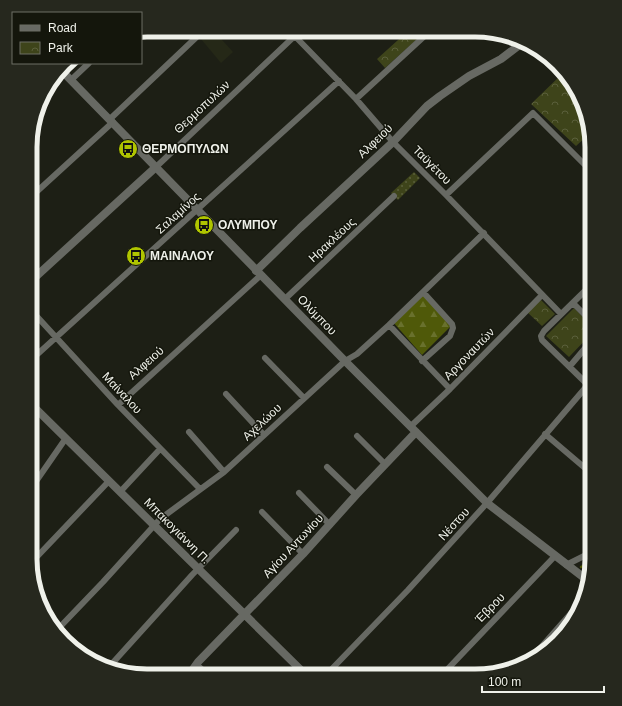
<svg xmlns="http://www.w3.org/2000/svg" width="622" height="706" viewBox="0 0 622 706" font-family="Arial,sans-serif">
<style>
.built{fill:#252817}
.grass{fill:url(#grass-dots)}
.forest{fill:url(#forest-firs)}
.park{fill:url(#park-crowns)}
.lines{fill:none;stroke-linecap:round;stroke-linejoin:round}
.stream{stroke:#4d5604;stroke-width:2.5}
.minor{stroke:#676963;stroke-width:6}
.tertiary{stroke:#676963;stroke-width:8}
.labels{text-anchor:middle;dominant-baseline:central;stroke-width:3;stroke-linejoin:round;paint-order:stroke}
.street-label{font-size:12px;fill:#eff1ea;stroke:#14160c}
.poi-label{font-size:12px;font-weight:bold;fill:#eff1ea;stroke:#14160c;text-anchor:start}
.rim{fill:none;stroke:#eff1ea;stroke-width:5}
</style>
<defs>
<pattern id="grass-dots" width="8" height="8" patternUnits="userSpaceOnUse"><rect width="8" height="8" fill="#3e441a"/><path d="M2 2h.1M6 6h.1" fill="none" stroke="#5a5f3b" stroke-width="1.8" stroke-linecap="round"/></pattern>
<pattern id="forest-firs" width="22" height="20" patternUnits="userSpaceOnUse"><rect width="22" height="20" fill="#4f5909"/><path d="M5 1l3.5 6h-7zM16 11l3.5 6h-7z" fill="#69712d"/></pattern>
<pattern id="park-crowns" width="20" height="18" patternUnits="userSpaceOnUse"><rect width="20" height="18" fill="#3e441a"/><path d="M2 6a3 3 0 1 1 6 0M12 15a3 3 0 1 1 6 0" fill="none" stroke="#5a5f3b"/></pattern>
</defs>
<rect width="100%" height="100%" fill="#1d1f15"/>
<path class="built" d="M 210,30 L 213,30 L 233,52 L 221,63 L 201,39 Z"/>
<path class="grass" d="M 414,172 L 420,178 L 398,200 L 391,193 Z"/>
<path class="forest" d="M 423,295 L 451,326 L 422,355 L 393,322 Z"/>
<path class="park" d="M 408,31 L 426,31 L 385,68 L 377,59 Z
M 561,75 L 577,91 L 589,134 L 576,146 L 531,104 Z
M 541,300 L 555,314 L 542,326 L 527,312 Z
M 574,308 L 592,326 L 592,333 L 569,357 L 546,336 Z"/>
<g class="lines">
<path class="stream" d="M 581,567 L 592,561"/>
<path class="minor" d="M 289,30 L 356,99 L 393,142 L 446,195 L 561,314
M 71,80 L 89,63
M 46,88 L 63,72
M 356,99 L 430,31
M 110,119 L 204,30
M 156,167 L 301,30
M 446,195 L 533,113 L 592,172
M 32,196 L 113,122
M 285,299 L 394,196
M 573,303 L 592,322
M 31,310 L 118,405 L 200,489
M 389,325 L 450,389
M 265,358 L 304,398
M 31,360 L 339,81
M 422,361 L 450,336 L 453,328 L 452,324 L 423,292
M 570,366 L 592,340
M 588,385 L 542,340 L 541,336 L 544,331 L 592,284
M 226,394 L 264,435
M 118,405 L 261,275
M 411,426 L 450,389 L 542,295
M 189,432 L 224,472
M 545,434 L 592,474
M 357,436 L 385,464
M 327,467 L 356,495
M 30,490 L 66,438
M 120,492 L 160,449
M 299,493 L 330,525
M 262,512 L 303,554
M 31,563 L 109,481
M 566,565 L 592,552
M 57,630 L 103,582 L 160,519 L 224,472 L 345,361 L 357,354 L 389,325 L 484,233
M 528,662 L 580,603
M 196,664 L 209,676
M 109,667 L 192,575 L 236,530
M 325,676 L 408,590 L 487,503 L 592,380
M 441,676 L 555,556"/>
<path class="tertiary" d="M 61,70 L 345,361 L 487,503 L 587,580
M 256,271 L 300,228 L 393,142 L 427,106 L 440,96 L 469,76 L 501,59 L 522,43
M 31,281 L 156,167
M 31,404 L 307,676
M 188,676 L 198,662 L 303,554 L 356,495 L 416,432"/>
</g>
<defs>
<g id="bus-disc" transform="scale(1)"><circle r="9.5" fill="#b0c500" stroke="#14160c"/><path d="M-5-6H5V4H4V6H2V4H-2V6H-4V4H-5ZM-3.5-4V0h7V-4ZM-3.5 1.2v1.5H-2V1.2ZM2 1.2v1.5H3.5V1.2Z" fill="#111"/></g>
</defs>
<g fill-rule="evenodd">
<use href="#bus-disc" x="128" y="149"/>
<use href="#bus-disc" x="204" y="225"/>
<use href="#bus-disc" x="136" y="256"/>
</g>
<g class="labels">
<g class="street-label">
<text transform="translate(202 107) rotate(-43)">Θερμοπυλών</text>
<text transform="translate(375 141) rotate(-44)">Αλφειού</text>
<text transform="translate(432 165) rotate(45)">Ταϋγέτου</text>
<text transform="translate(178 213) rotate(-42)">Σαλαμίνος</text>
<text transform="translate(332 240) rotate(-43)">Ηρακλέους</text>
<text transform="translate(317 315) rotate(46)">Ολύμπου</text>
<text transform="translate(469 354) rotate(-46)">Αργοναυτών</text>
<text transform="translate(146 363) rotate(-42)">Αλφειού</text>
<text transform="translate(122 393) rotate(47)">Μαίναλου</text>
<text transform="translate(262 422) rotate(-43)">Αχελώου</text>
<text transform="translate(454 524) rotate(-48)">Νέστου</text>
<text transform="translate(177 531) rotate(45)">Μπακογιάννη Π.</text>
<text transform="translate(293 546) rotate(-47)">Αγίου Αντωνίου</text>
<text transform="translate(490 608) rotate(-46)">Έβρου</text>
</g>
<g class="poi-label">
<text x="142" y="149">ΘΕΡΜΟΠΥΛΩΝ</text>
<text x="218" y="225">ΟΛΥΜΠΟΥ</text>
<text x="150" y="256">ΜΑΙΝΑΛΟΥ</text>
</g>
</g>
<path d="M0 0H622V706H0ZM147 37H475A110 110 0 0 1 585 147V559A110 110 0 0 1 475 669H147A110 110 0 0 1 37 559V147A110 110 0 0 1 147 37Z" fill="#26281e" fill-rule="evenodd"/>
<path class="rim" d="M147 37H475A110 110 0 0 1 585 147V559A110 110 0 0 1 475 669H147A110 110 0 0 1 37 559V147A110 110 0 0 1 147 37Z"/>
<rect x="12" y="12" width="130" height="52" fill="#14160c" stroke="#6c6e65"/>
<rect x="20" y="25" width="20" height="6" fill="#676963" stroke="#6c6e65"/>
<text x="48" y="32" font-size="12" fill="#eff1ea">Road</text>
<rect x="20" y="42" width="20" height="12" fill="url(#park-crowns)" stroke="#6c6e65"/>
<text x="48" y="52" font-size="12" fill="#eff1ea">Park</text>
<path d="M482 686v6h122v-6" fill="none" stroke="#eff1ea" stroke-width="2"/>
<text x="488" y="686" font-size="12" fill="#eff1ea" stroke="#14160c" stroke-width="3" paint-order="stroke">100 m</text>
</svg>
